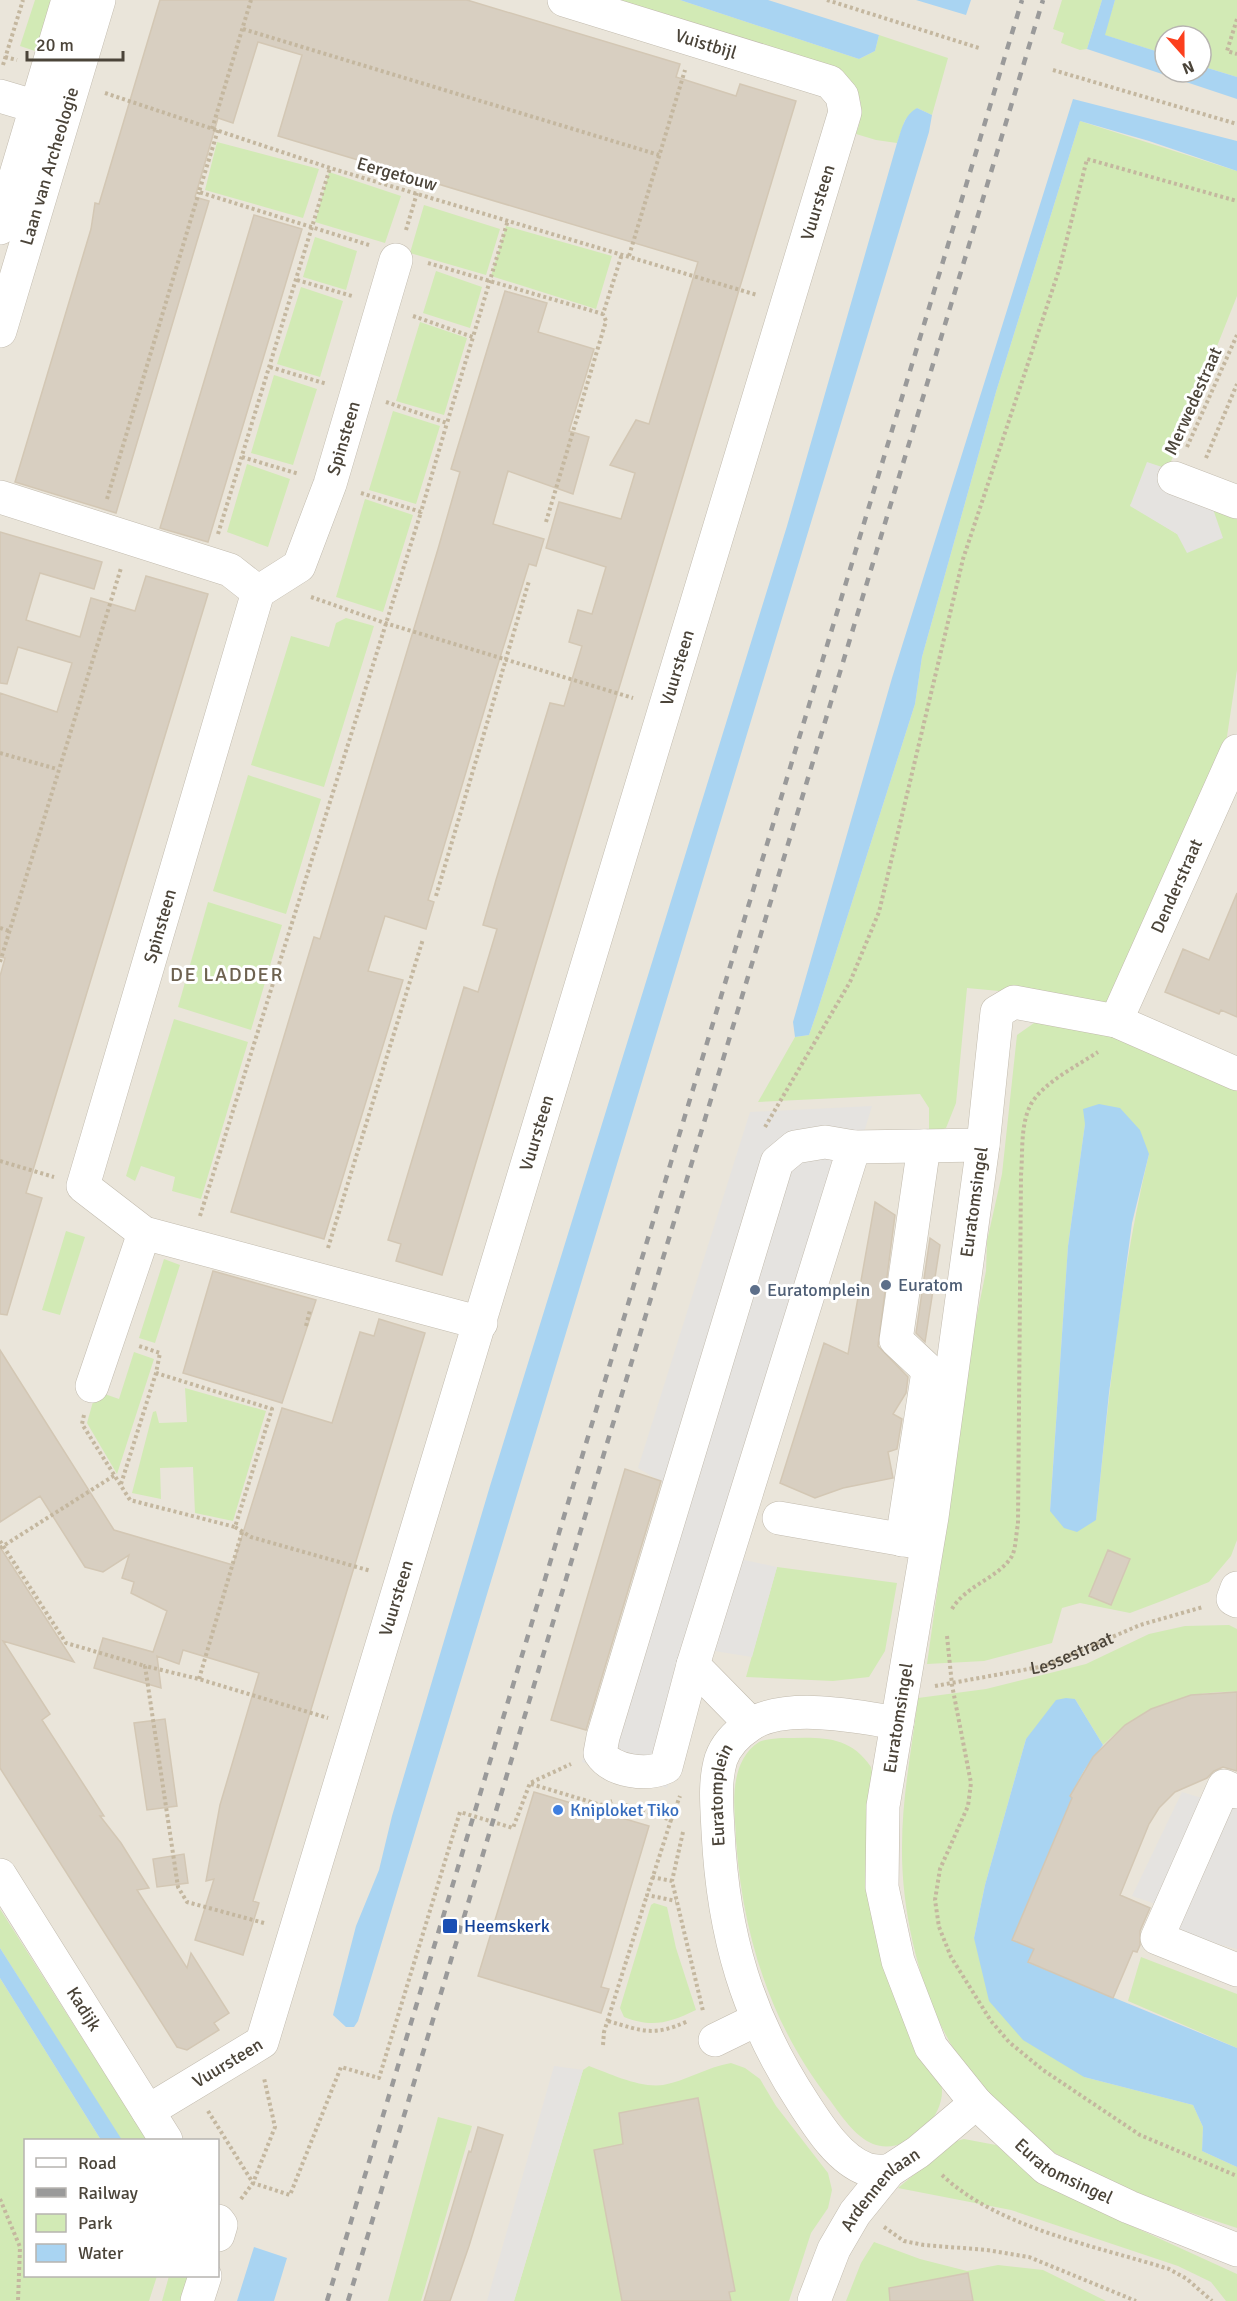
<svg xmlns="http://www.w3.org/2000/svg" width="1237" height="2301" viewBox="0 0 1237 2301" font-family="Signika,sans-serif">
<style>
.residential{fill:#eae5da;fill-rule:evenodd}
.green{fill:#d2eab5;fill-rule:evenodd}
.parking{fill:#e5e3e0}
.water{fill:#a9d4f2}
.building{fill:#d8cfc1;stroke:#d3c7b4;stroke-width:1.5}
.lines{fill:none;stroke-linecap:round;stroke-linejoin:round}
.minor-casing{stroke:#c2bbae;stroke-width:34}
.path{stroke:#c4b79f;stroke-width:4;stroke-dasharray:3 3;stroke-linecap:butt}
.minor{stroke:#fff;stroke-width:33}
.rail{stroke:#9a9a9a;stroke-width:4.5;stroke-dasharray:8 8;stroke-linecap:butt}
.service-dot{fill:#5c6f8a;stroke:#fff;stroke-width:2}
.shop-dot{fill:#3f7fe0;stroke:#fff;stroke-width:2}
.transit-dot{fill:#1a4fb4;stroke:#fff;stroke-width:2}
.labels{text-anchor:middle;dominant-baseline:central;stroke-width:6;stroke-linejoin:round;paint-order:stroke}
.street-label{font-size:18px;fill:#4b4439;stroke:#fff}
.service-label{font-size:18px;fill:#4e5e75;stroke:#fff;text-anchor:start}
.shop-label{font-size:18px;fill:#366cbe;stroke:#fff;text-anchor:start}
.transit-label{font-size:18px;fill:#164399;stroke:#fff;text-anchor:start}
.neighbourhood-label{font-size:20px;letter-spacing:1.5px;fill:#6e6250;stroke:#fff}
</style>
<rect width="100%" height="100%" fill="#f6f3ec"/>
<path class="residential" d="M 0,0 L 1237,0 L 1237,2301 L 0,2301 ZM 1165,36 L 1201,36 L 1201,72 L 1165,72 ZM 26,2140 L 218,2140 L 218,2276 L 26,2276 Z"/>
<path class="green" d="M 35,0 L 58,0 L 41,53 L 20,46 Z
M 600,0 L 680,0 L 859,59 L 875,51 L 879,35 L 948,58 L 932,115 L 917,108 L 905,120 L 897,143 L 876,140 L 856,134 C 866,108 862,92 842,73 Z
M 1062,0 L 1102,0 L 1087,49 L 1080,50 L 1061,43 L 1064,33 L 1053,29 Z
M 1115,0 L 1237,0 L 1237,77 L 1201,66 L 1201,36 L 1165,36 L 1165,54 L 1104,35 Z
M 1080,121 L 1237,171 L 1237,296 L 1168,469 L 1130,505 L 1177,534 L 1213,509 L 1237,513 L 1237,670 L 1226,743 L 1113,1006 L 1085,999 L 967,988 L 956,1103 L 946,1128 L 929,1134 L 929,1108 L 920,1094 L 758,1102 L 795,1037 L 809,1035 L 818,1009 L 915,704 L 922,657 L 996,392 Z
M 217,142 L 319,169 L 303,218 L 205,190 Z
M 329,172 L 401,196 L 385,243 L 315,222 Z
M 424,205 L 500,229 L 486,275 L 410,253 Z
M 506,226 L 612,256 L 596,309 L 491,276 Z
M 315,237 L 357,251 L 346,290 L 303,277 Z
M 436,271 L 482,287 L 470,328 L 423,313 Z
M 301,287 L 343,301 L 320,377 L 277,364 Z
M 420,322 L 467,338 L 444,415 L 396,401 Z
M 274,375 L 317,389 L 293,465 L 251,453 Z
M 393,411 L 440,426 L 416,504 L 369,490 Z
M 247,464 L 290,479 L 268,547 L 227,532 Z
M 365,499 L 413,515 L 383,612 L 336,597 Z
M 346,618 L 374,626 L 324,787 L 251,765 L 291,636 L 329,647 L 336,623 Z
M 248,775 L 321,799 L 286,914 L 213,891 Z
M 208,902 L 282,925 L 251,1030 L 178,1007 Z
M 174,1019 L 248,1042 L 201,1199 L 172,1191 L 175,1177 L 141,1166 L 135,1181 L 126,1176 Z
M 1034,1023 L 1075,1026 L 1125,1039 L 1237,1089 L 1237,1540 L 1231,1556 L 1209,1582 L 1167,1599 L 1130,1613 L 1080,1603 L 1062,1608 L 1052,1643 L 984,1661 L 927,1664 L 974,1330 L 986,1271 L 987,1241 L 1002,1174 L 1017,1035 ZM 1085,1124 L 1149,1154 C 1120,1274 1109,1397 1096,1520 L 1050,1510 L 1068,1246 Z
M 66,1231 L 85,1237 L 60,1315 L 42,1310 Z
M 164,1259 L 180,1265 L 155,1343 L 139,1338 Z
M 134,1352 L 154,1359 L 117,1474 L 87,1423 L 96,1391 L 119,1399 Z
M 185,1388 L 266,1411 L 233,1521 L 195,1513 L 193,1467 L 160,1468 L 161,1499 L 132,1493 L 153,1412 L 156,1411 L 159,1423 L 187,1422 Z
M 777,1567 L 897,1583 L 885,1651 L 869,1677 L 833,1681 L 746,1677 Z
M 1229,1625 L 1237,1629 L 1237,1692 C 1184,1690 1140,1709 1103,1745 L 1075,1699 L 1026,1739 L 985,1885 L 974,1938 L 1084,2077 L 1193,2105 L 1203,2127 L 1202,2151 L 1237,2167 L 1237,2228 C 1165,2204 1092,2182 1030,2136 C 1018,2128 1009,2114 999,2103 C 989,2092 977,2082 968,2070 C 924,2013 901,1917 902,1847 C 902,1796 912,1748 918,1698 L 986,1689 L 1086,1664 L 1149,1634 L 1185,1626 Z
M 781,1738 C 818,1738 848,1733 871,1767 L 934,2069 C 936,2075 942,2083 942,2090 C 943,2121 904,2156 873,2144 C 854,2136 841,2115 829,2099 C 766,2018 739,1922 735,1821 C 733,1793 733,1759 759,1742 C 764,1739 774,1739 781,1738 Z
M 654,1903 L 667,1907 L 676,1948 L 696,2010 C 669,2023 652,2028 624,2017 L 620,2008 L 651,1905 Z
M 0,1909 L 147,2140 L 122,2140 L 118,2135 L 0,1948 Z
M 1141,1957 L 1237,1994 L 1237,2048 L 1128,2001 Z
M 0,1978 L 101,2140 L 26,2140 L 26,2276 L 157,2276 L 149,2301 L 0,2301 Z
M 731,2063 L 745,2068 L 760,2079 L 776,2106 L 828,2173 L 832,2190 L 828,2208 L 811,2233 L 789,2301 L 514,2301 L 583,2070 L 589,2066 C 611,2074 639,2088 663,2085 C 686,2081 707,2067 731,2063 Z
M 438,2117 L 472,2126 L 421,2301 L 388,2301 Z
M 964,2139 L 996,2145 L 1030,2175 L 1099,2211 L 1237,2274 L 1237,2301 L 1226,2301 L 1211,2282 L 1178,2266 L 1011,2210 L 898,2188 L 953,2142 Z
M 874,2242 L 920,2259 L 967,2271 L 998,2265 L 1043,2270 L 1106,2301 L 846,2301 L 861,2263 Z
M 169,2276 L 189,2276 L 182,2301 L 162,2301 Z"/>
<path class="parking" d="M 1147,462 L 1168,469 L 1213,509 L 1223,538 L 1187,553 L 1177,534 L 1130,506 Z
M 872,1106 L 735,1558 L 777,1567 L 752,1657 L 708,1650 L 667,1788 L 582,1762 L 665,1484 L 638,1468 L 750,1112 Z
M 1182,1792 L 1237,1809 L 1237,1949 L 1177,1933 L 1185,1914 L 1132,1896 Z
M 554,2066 L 583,2070 L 514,2301 L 487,2301 Z"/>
<path class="water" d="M 680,0 L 768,0 L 879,35 L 875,51 L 859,59 Z
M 916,0 L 971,0 L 966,15 Z
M 1102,0 L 1115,0 L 1105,35 L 1165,54 L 1165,72 L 1201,72 L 1201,66 L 1237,77 L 1237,99 L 1087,49 Z
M 1073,99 L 1237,141 L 1237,171 L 1149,141 L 1080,121 L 996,392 L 922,657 L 915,704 L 818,1009 L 809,1035 L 795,1037 L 793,1022 L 892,678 Z
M 917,108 L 932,115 L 929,132 L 358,2021 L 354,2027 L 346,2027 L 333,2015 L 356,1926 L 379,1870 L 392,1816 L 490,1486 L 787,526 L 897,143 C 902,129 904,115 917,108 Z
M 1099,1104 L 1120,1108 L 1140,1130 L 1149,1154 L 1132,1223 L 1109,1393 L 1096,1520 L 1077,1532 L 1064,1528 L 1050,1511 L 1068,1246 L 1085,1124 L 1083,1109 Z
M 1066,1698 L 1075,1699 L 1103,1745 L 1085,1769 L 1070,1796 L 1072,1798 L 1012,1940 L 1034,1949 L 1029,1963 L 1237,2048 L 1237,2167 L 1202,2151 L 1203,2127 L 1193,2105 L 1084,2077 L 1023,2040 L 989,2001 L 974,1938 L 985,1885 L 1026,1739 L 1056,1700 Z
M 0,1948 L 122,2140 L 101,2140 L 0,1978 Z
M 254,2247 L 287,2258 L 274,2301 L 237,2301 Z"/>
<path class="building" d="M 160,0 L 467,0 L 680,64 L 676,77 L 736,96 L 740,84 L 796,101 L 442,1275 L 396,1261 L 401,1244 L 388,1240 L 464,987 L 478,992 L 497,929 L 483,925 L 496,880 L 550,703 L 564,706 L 582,646 L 569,642 L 578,610 L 592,614 L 606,567 L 546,548 L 559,502 L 621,519 L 635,473 L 610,465 L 636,420 L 649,424 L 698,262 L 278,136 L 302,55 L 258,42 L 233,123 L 218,118 L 195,197 L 209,201 L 116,513 L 15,482 L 91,229 L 95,203 L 99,204 Z
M 254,215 L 302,229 L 208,542 L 160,528 Z
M 505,291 L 547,303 L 538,332 L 594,349 L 569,431 L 589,437 L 573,494 L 508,471 L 493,524 L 544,539 L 536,566 L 529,564 L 495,674 L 428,900 L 434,902 L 426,929 L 385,916 L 368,971 L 403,980 L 324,1239 L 231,1212 L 314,937 L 320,939 L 438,549 L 460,472 L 451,469 Z
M 0,532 L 102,562 L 94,589 L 40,573 L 33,596 L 26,620 L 80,637 L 91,598 L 135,611 L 146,576 L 208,594 L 26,1193 L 42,1198 L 7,1315 L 0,1314 L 0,976 L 5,958 L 0,957 L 0,693 L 57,712 L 72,663 L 18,647 L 7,684 L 0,683 Z
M 1237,893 L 1237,1017 L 1221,1010 L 1219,1014 L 1165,992 L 1183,949 L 1209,960 Z
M 875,1202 L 895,1215 L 878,1346 L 908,1377 L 906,1393 L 893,1414 L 902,1419 L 897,1449 L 888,1452 L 893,1478 L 843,1488 L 815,1498 L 780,1483 L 824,1343 L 848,1354 Z
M 930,1238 L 940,1245 L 925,1342 L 916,1333 Z
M 213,1271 L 316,1300 L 282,1403 L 183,1373 Z
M 379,1319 L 425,1333 L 253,1901 L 259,1903 L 243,1955 L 195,1940 L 214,1879 L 206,1881 L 220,1805 L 259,1673 L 183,1650 L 179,1664 L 157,1656 L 161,1688 L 94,1668 L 103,1638 L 153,1652 L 167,1611 L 131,1593 L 134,1582 L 122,1578 L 129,1555 L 103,1572 L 85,1567 L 40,1496 L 0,1522 L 0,1350 L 114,1530 L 233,1565 L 282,1408 L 332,1423 L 360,1332 L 374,1336 Z
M 625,1469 L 661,1481 L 586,1730 L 551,1720 Z
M 0,1547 L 74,1662 L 3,1641 L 50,1714 L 42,1720 L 104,1816 L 100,1816 L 121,1843 L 149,1888 L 137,1890 L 187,1968 L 191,1953 L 229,2013 L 214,2023 L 219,2030 L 187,2050 L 177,2047 L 0,1768 Z
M 1108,1550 L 1130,1559 L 1111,1605 L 1089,1596 Z
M 1237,1692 L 1237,1771 L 1223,1767 L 1214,1771 L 1207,1778 L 1175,1792 L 1159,1808 L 1149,1824 L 1120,1895 L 1150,1908 L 1140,1931 L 1140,1945 L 1137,1952 L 1133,1951 L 1113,1998 L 1028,1962 L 1034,1949 L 1012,1940 L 1072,1798 L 1070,1796 L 1093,1757 L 1125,1725 L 1151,1709 L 1191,1695 Z
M 165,1719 L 177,1806 L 147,1810 L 134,1723 Z
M 534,1792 L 649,1826 L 601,1987 L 609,1989 L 601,2013 L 478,1976 Z
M 184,1854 L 188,1883 L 157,1887 L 153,1859 Z
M 698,2098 L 735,2291 L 729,2292 L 731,2301 L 622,2301 L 594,2150 L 623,2144 L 619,2113 Z
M 478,2127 L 503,2135 L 469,2246 L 450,2301 L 424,2301 L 469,2151 L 471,2152 Z
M 968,2273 L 973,2301 L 890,2301 L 889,2288 Z"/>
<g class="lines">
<g class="minor-casing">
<g id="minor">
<path d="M 0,96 L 57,113"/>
<path d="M 0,228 L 68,0"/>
<path id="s2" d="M 0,331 L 99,0"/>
<path d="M 1174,478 L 1237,502"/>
<path d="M 0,497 L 230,570 L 258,592 L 83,1186 L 144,1233 L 481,1323"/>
<path id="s3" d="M 258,592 L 299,566 L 330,484 L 396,260"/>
<path id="s4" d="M 1116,1021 L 1237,751"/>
<path id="s5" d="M 1237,1074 L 1116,1021 L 1014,1002 L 997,1012 L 983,1145 L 932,1517 L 883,1806 L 882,1887 L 898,1961 L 931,2047 L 976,2103 L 1046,2168 L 1129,2207 L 1237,2250"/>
<path d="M 825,1142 L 854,1147 L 693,1665 L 666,1767 C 647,1776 612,1772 600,1753 L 603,1737 L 777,1162 L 795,1147 Z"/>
<path d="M 924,1146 L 896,1340 L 928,1370 L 948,1383"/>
<path d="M 854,1147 L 983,1145"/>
<path d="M 92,1386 L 144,1233"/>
<path d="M 779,1518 L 922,1543"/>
<path d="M 902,1540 L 927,1378"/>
<path d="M 1237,1588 L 1233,1599 L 1237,1601"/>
<path d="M 693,1665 L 751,1724"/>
<path d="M 1237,1792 L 1224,1786 L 1157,1938 L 1237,1970"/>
<path id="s6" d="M 0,1875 L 166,2140"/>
<path d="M 715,2040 L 756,2020"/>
<path id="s7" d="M 148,2111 L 262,2042 L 845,112 L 842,96 L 830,82 L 564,0"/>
<path id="s8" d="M 889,2171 C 882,2171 873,2172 866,2169 C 839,2159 819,2127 804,2104 C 747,2017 723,1935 718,1831 C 717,1808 714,1782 721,1759 C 726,1745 738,1733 750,1725 C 784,1702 858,1716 897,1723"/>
<path d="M 218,2221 L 221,2225 L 218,2235"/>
<path d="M 197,2301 L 205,2276"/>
<path id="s9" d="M 814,2301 L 834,2249 L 855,2213 L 889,2171 L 918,2152 L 976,2103"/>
</g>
</g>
<g class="path">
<path d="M 827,0 L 979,48"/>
<path d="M 1237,19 L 1227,51 L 1237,54"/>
<path d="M 243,29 L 659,155"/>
<path d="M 5,57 L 17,60"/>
<path d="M 3,65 L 23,0"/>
<path d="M 1053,70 L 1237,124"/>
<path d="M 105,93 L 330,168 L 757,295"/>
<path d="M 212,129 L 251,0"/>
<path d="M 218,130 L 199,192 L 369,245"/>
<path d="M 406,230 L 417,193"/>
<path d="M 629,256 L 685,70"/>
<path d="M 428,263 L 603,314 L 622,254"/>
<path d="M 297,280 L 352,296"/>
<path d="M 413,316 L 473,337 L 508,220"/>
<path d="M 270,367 L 327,384"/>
<path d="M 386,402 L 447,423 L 473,337"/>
<path d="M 1187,447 L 1237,335"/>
<path d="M 242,457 L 299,474"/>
<path d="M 1206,458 L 1237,384"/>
<path d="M 361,493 L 421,512 L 447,423"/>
<path d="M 107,499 L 199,192"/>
<path d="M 546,522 L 606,321 L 603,314"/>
<path d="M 218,534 L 330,168"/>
<path d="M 311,597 L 385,623 L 633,698"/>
<path d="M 0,753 L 57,769"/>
<path d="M 436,896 L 529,581"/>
<path d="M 0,928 L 9,931"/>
<path d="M 0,962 L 121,568"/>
<path d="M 765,1127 L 850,982 L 879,912 L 963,559 L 1059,270 L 1087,159 L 1237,201"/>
<path d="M 0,1161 L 54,1177"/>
<path d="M 200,1216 L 421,512"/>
<path d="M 328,1248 L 423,939"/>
<path d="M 306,1326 L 310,1310"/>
<path d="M 84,1415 L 82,1424 L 130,1500 L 235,1527 L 272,1409 L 156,1373 L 160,1353 L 139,1346"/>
<path d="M 121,1484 L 156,1373"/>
<path d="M 235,1527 L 251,1537 L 371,1571"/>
<path d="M 0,1541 L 66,1643 L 145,1666"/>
<path d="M 0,1548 L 115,1475"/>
<path d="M 952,1609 C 966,1585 999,1578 1012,1556 C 1016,1548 1016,1533 1018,1524 L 1021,1175 C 1023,1152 1020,1125 1031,1104 C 1044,1082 1077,1066 1098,1052"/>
<path d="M 947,1636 L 952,1685 L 971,1783 L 968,1806 L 940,1869 L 935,1900 L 939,1927 L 951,1957 L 991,2021 L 1009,2042 L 1043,2070 L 1140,2135 L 1237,2176"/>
<path d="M 199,1679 L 242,1532"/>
<path id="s1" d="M 935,1686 L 1045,1666 L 1140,1625 L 1203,1607"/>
<path d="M 531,1784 L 601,1805 L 612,1801"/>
<path d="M 625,1805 L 671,1820 L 647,1895 L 676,1901"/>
<path d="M 671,1820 L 680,1796"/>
<path d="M 683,1832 L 672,1881 L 703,2011"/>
<path d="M 652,1877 L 672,1881"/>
<path d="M 264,1923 L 187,1902 L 178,1887 L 145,1666 L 199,1679 L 328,1718"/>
<path d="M 608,2021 C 643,2031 653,2037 688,2021"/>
<path d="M 603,2045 L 604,2032 L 647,1895"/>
<path d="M 208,2111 L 253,2183 L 290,2195 L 341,2067 L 379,2078 L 460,1812 L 513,1828 L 530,1783 L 571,1764"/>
<path d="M 942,2175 C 998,2228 1096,2246 1169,2269 L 1187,2279 L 1212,2301"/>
<path d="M 0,2199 L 20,2247 L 18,2301"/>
<path d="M 241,2199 L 253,2183 L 275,2127 L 264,2078"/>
<path d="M 884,2227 L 904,2241 L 924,2245 L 987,2250 L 1029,2257 L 1136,2301"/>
</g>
<use href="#minor" class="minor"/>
<path class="rail" d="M 327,2301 L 1022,0
M 348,2301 L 1043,0"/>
</g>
<g class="service-dot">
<circle cx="886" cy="1285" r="6"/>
<circle cx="755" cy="1290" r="6"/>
</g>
<circle class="shop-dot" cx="558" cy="1810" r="6"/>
<rect class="transit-dot" x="442" y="1918" width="16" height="16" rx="3"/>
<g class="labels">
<g class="street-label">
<text transform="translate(706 44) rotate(17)">Vuistbijl</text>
<text stroke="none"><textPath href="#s2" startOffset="172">Laan van Archeologie</textPath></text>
<text transform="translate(397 174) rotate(16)">Eergetouw</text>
<text stroke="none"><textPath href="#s7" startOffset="2055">Vuursteen</textPath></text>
<text transform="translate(1193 401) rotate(-66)">Merwedestraat</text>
<text stroke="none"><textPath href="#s3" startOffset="184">Spinsteen</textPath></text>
<text stroke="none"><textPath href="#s7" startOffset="1569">Vuursteen</textPath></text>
<text stroke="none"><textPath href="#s4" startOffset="148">Denderstraat</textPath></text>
<text transform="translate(160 926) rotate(-74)">Spinsteen</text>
<text stroke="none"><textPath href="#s7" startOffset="1083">Vuursteen</textPath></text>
<text transform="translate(974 1202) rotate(-82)">Euratomsingel</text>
<text stroke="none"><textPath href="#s7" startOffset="597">Vuursteen</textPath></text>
<text stroke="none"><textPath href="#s1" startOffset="141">Lessestraat</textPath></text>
<text transform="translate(898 1718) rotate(-81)">Euratomsingel</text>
<text stroke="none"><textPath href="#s8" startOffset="441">Euratomplein</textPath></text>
<text stroke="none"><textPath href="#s6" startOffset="158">Kadijk</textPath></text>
<text stroke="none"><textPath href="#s7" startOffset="93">Vuursteen</textPath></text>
<text stroke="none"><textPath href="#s5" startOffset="1491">Euratomsingel</textPath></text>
<text stroke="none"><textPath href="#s9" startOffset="132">Ardennenlaan</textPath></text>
</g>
<g class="service-label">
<text x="898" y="1285">Euratom</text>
<text x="767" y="1290">Euratomplein</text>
</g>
<g class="shop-label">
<text x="570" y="1810">Kniploket Tiko</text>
</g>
<g class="transit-label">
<text x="464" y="1926">Heemskerk</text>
</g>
<g class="neighbourhood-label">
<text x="227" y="974">DE LADDER</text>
</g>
</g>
<rect x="24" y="2139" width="195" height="138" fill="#ffffff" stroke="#b7b4b0" stroke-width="1.5"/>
<rect x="36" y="2158" width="30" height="9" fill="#ffffff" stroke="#b7b4b0" stroke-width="1.5"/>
<text x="78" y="2169" font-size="18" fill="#4b4439">Road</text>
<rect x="36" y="2188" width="30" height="9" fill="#9a9a9a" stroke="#b7b4b0" stroke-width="1.5"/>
<text x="78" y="2199" font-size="18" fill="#4b4439">Railway</text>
<rect x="36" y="2214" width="30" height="18" fill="#d2eab5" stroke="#b7b4b0" stroke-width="1.5"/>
<text x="78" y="2229" font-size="18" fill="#4b4439">Park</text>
<rect x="36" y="2244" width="30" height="18" fill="#a9d4f2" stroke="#b7b4b0" stroke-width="1.5"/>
<text x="78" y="2259" font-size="18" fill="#4b4439">Water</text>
<g transform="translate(1183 54) rotate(159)"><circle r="28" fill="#ffffff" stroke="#b7b4b0" stroke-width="1.5"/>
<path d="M0-4.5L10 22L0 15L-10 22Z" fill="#fc3f1d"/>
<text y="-9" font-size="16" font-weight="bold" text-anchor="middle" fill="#4b4439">N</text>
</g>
<path d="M27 51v9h96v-9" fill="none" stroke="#4b4439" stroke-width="3"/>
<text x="36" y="51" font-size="18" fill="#4b4439" stroke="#ffffff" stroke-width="4.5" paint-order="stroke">20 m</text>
</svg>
